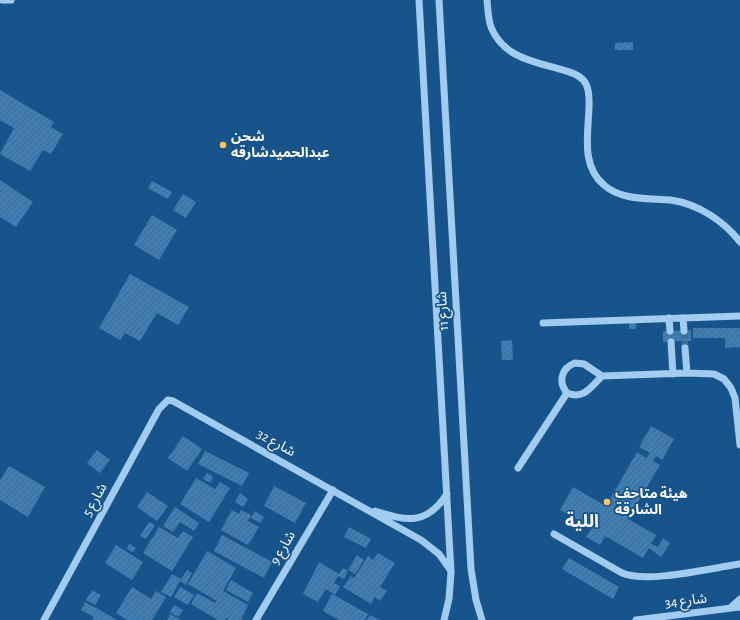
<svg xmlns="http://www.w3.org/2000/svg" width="740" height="620" viewBox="0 0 740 620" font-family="'Alegreya Sans','Noto Sans Arabic',sans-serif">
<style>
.building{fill:url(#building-hatch)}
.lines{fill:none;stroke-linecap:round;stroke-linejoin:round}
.minor-tunnel{stroke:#3a6e9d;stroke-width:7;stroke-dasharray:7 3.5;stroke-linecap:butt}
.minor{stroke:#a1cbef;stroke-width:7}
.poi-dot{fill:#ffc35f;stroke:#17548c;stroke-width:1.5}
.labels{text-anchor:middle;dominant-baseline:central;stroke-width:3.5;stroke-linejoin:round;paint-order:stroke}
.poi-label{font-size:14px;font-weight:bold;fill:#fff;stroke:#17548c;text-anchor:start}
.street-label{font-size:14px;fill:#fff;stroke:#17548c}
.district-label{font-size:18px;font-weight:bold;fill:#fff;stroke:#17548c}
</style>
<defs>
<pattern id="building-hatch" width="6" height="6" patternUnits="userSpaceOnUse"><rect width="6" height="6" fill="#3f7eb4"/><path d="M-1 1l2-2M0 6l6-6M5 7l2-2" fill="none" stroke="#456885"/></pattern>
</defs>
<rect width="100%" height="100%" fill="#17548c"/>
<path class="building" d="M 633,42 L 633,50 L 615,50 L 615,43 Z
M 0,90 L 54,122 L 51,127 L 63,134 L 51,154 L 43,150 L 30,171 L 0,154 L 14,128 L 0,120 Z
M 0,180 L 33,202 L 16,227 L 0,217 Z
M 152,181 L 172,192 L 168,199 L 148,188 Z
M 183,194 L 196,202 L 186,218 L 173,210 Z
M 152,215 L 177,230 L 159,260 L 134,245 Z
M 130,274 L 189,307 L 178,325 L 157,313 L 140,341 L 125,333 L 120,340 L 99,328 Z
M 629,323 L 636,323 L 636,329 L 629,329 Z
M 693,328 L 740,328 L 740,347 L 725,348 L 725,338 L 693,338 Z
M 691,330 L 691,341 L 687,341 L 688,348 L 683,348 L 683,341 L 663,342 L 663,331 Z
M 512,340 L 513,360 L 502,360 L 501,341 Z
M 651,426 L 674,439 L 662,460 L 656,456 L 653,461 L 660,465 L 628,519 L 656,535 L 651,544 L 658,547 L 663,538 L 670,543 L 661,557 L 649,548 L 643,558 L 605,536 L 600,545 L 586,537 L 592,528 L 560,510 L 573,487 L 606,506 L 637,452 L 646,458 L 650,453 L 639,447 Z
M 183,436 L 202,449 L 187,471 L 168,458 Z
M 97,450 L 110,460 L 100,473 L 87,463 Z
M 205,451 L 249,473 L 242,486 L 198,464 Z
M 9,466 L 45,487 L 28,517 L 0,500 L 0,480 Z
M 207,473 L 213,477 L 210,483 L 203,479 Z
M 196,478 L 215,489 L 220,482 L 230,488 L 209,522 L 180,504 Z
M 274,486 L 306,503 L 295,523 L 264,506 Z
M 147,492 L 168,506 L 157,521 L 137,507 Z
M 240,493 L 248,499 L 243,507 L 235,502 Z
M 175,507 L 199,523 L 194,531 L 180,522 L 173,532 L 163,526 Z
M 232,510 L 239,514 L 241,510 L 251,515 L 248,521 L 259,527 L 248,545 L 221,530 Z
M 255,511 L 264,517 L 260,523 L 251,518 Z
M 149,522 L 155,525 L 146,539 L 140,536 Z
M 159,527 L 178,538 L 183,531 L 193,537 L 172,571 L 143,553 Z
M 349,527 L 371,539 L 366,548 L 344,537 Z
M 222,535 L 272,562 L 264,578 L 214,551 Z
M 129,544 L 136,548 L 133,552 L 127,549 Z
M 116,545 L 143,562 L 132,580 L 105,563 Z
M 207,551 L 236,568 L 223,591 L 248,605 L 241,620 L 229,620 L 226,618 L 225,620 L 218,620 L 191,604 L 197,593 L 215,603 L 217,601 L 188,584 Z
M 378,553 L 395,563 L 380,587 L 387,591 L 380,601 L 375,597 L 371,604 L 343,587 L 351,576 L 354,578 L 368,556 L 373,560 Z
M 357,555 L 364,560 L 355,574 L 348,570 Z
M 569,558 L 619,587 L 613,599 L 562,569 Z
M 319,562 L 339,574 L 343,568 L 348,571 L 344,579 L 338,576 L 334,583 L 340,586 L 335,595 L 326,589 L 318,602 L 303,594 Z
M 187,570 L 192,573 L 186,585 L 180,581 L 171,597 L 161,592 L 172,574 L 181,579 Z
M 231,580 L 253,593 L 248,602 L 226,590 Z
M 132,587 L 151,599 L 156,591 L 166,597 L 152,620 L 127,620 L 116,613 Z
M 180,587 L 194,595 L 188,605 L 174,597 Z
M 92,590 L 101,595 L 95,605 L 86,600 Z
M 332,594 L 368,614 L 365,620 L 339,620 L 323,611 Z
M 85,602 L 98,609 L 117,620 L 92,620 L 94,617 L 81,610 Z
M 174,605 L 183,610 L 178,617 L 170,612 Z
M 170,614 L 181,620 L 167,620 Z
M 370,615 L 380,620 L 367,620 Z"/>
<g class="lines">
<path class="minor-tunnel" d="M 684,331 L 685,348"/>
<path class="minor" d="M 2,0 L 11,0
M 419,0 L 451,572 L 449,599 L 444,620
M 439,0 L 471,569 L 476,600 L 482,620
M 487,0 C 488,9 488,19 491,27 C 503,58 536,62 563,70 C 572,73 581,75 586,84 C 590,92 589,100 589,108 C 588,134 581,166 604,185 C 622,201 649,198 671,200 C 698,204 724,221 740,242
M 669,318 L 670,331
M 683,318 L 684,331
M 543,323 L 740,316
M 671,342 L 673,374
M 685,348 L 687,373
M 575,363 L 584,364 L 602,376 C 591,387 584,400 567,393 C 558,382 561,368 575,363 Z
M 602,376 L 687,373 L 714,374 L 724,379 L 731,388 L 735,398 L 740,445
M 518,468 L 567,393
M 375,511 C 407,521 426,526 447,494
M 554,534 L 622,573 C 647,584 711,568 740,564
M 730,608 L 740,599
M 44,620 L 159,409 L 168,400 L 173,401 L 421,540 L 439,554 L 451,571
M 256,620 L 333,490
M 636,620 L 740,607"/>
</g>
<g class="poi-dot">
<circle cx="223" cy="145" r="4"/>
<circle cx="607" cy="502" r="4"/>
</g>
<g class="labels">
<g class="poi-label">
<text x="231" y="137">شحن<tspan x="231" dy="16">عبدالحميدشارقه</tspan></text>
<text x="615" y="494">هيئة متاحف<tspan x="615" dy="16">الشارقة</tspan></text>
</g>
<g class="street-label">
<text transform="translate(443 311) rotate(-93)">شارع 11</text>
<text transform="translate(276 443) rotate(29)">شارع 32</text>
<text transform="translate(95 500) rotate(-61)">شارع 5</text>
<text transform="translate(283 548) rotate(-60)">شارع 9</text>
<text transform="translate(686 601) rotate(-7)">شارع 34</text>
</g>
<g class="district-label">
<text x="582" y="522">اللية</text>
</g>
</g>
</svg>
